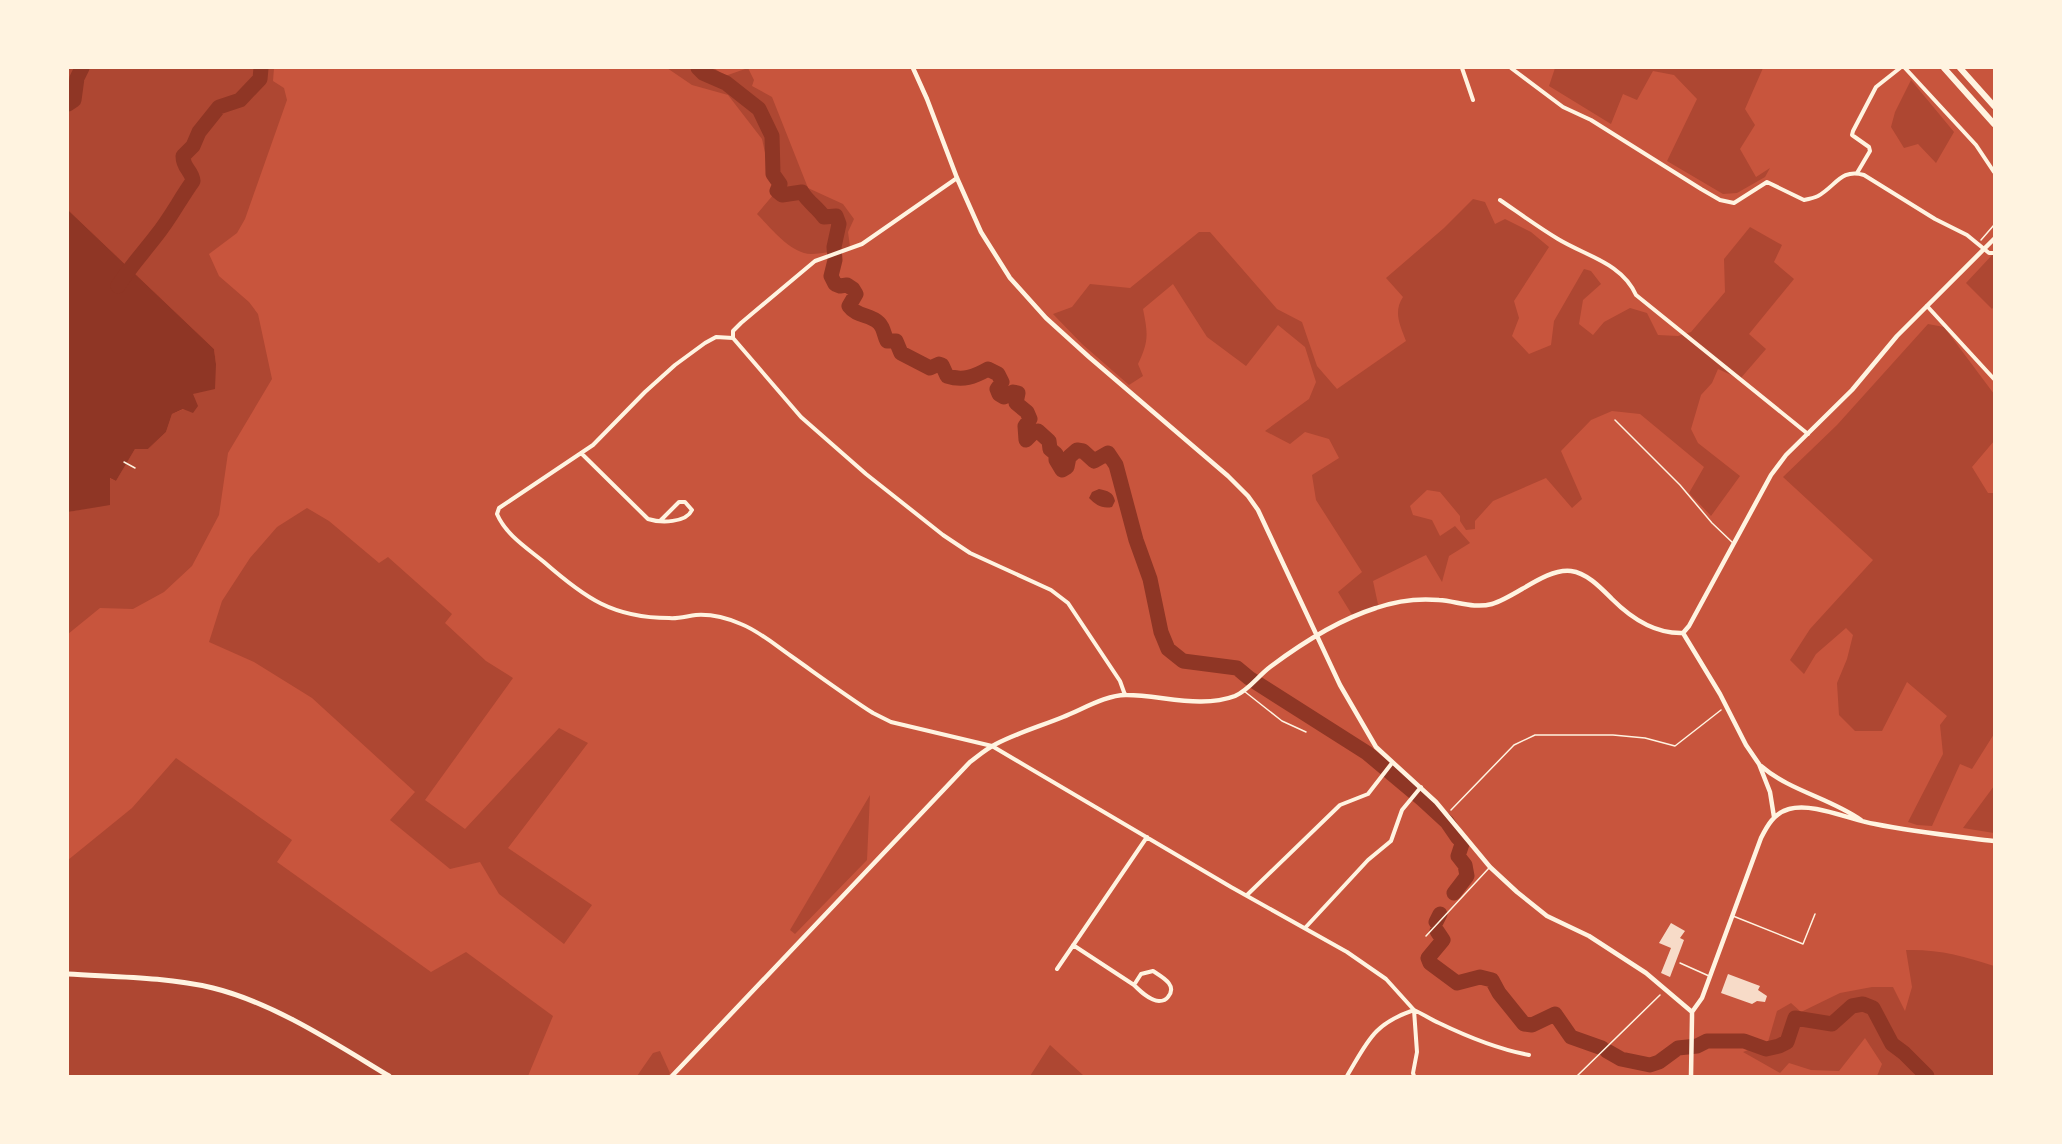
<svg xmlns="http://www.w3.org/2000/svg" width="2062" height="1144" viewBox="0 0 2062 1144" font-family="'Space Grotesk',sans-serif">
<style>
.green{fill:#ae4732}
.water{fill:#8f3625}
.lines{fill:none;stroke-linecap:round;stroke-linejoin:round}
.river{stroke:#8f3625;stroke-width:15}
.building{fill:#f7dbc8}
.path{stroke:#fff3e0;stroke-width:1.5}
.service{stroke:#fff3e0;stroke-width:1.5}
.minor{stroke:#fff3e0;stroke-width:4}
.tertiary{stroke:#fff3e0;stroke-width:4.5}
.secondary{stroke:#fff3e0;stroke-width:5}
.trunk{stroke:#fff3e0;stroke-width:6}
</style>
<rect width="100%" height="100%" fill="#c8553d"/>
<path class="green" d="M 68,68 L 274,68 L 273,81 L 284,88 L 287,100 L 245,219 L 237,233 L 209,254 L 219,276 L 249,302 L 258,314 L 272,379 L 228,453 L 219,515 L 192,566 L 164,592 L 133,609 L 100,608 L 68,634 L 68,512 L 110,504 L 109,478 L 116,481 L 135,449 L 148,449 L 166,432 L 172,414 L 184,409 L 192,394 L 205,390 L 216,364 L 214,349 L 68,210 Z
M 667,68 L 714,68 L 725,76 L 748,68 L 754,80 L 752,86 L 772,97 L 808,188 L 843,204 L 854,219 L 848,232 L 850,247 C 837,250 824,254 811,254 C 790,253 771,228 757,214 L 774,194 L 762,139 L 728,95 L 692,85 Z
M 1555,68 L 1763,68 L 1745,109 L 1755,125 L 1740,149 L 1756,177 L 1770,168 L 1765,177 L 1737,193 L 1723,194 L 1667,161 L 1697,99 L 1674,75 L 1653,71 L 1637,100 L 1623,94 L 1611,124 L 1549,86 Z
M 1911,80 L 1954,132 L 1936,163 L 1918,144 L 1904,148 L 1891,127 L 1895,112 Z
M 1473,199 L 1485,202 L 1495,224 L 1505,219 L 1531,232 L 1549,247 L 1514,301 L 1519,318 L 1512,336 L 1529,354 L 1551,345 L 1554,321 L 1584,269 L 1591,271 L 1601,284 L 1583,300 L 1579,324 L 1593,335 L 1604,322 L 1630,308 L 1647,313 L 1658,335 L 1678,336 L 1691,332 L 1725,292 L 1724,259 L 1750,227 L 1782,245 L 1774,262 L 1794,279 L 1749,334 L 1766,349 L 1740,379 L 1718,369 L 1712,383 L 1701,395 L 1691,429 L 1698,443 L 1740,476 L 1711,516 L 1689,493 L 1704,467 L 1640,414 L 1612,411 L 1591,420 L 1561,451 L 1582,499 L 1572,508 L 1546,478 L 1493,501 L 1475,521 L 1475,529 L 1466,530 L 1460,521 L 1460,516 L 1440,492 L 1427,490 L 1410,506 L 1413,515 L 1432,520 L 1440,536 L 1455,526 L 1470,543 L 1449,556 L 1442,582 L 1426,555 L 1373,581 L 1379,609 L 1354,618 L 1338,592 L 1362,572 L 1316,500 L 1312,475 L 1339,458 L 1329,439 L 1305,432 L 1290,444 L 1265,431 L 1309,399 L 1316,382 L 1305,347 L 1278,325 L 1246,366 L 1207,337 L 1173,284 L 1143,309 C 1148,334 1149,341 1138,364 L 1143,376 L 1129,385 L 1082,344 L 1053,314 L 1072,307 L 1090,284 L 1130,288 L 1199,232 L 1210,232 L 1277,309 L 1302,322 L 1317,366 L 1337,389 L 1406,341 C 1400,325 1393,312 1403,297 L 1386,278 L 1444,228 Z
M 1994,253 L 1994,306 L 1992,309 L 1966,283 Z
M 1928,324 L 1944,327 L 1994,394 L 1994,441 L 1972,467 L 1988,493 L 1994,493 L 1994,734 L 1972,769 L 1960,764 L 1932,826 L 1917,825 L 1908,822 L 1943,754 L 1940,725 L 1947,716 L 1907,682 L 1882,731 L 1855,731 L 1839,715 L 1837,683 L 1847,659 L 1853,635 L 1846,628 L 1816,654 L 1804,674 L 1790,660 L 1810,629 L 1873,560 L 1783,477 L 1837,425 Z
M 307,508 L 329,521 L 379,563 L 388,557 L 452,614 L 445,623 L 486,661 L 513,678 L 425,800 L 465,829 L 559,728 L 588,743 L 508,848 L 592,905 L 564,944 L 499,894 L 480,862 L 450,869 L 390,820 L 415,792 L 312,698 L 254,662 L 209,642 L 222,601 L 250,558 L 277,527 Z
M 176,758 L 292,840 L 277,862 L 431,972 L 466,952 L 553,1016 L 528,1076 L 68,1076 L 68,860 L 132,808 Z
M 1994,786 L 1994,833 L 1963,828 Z
M 870,795 L 867,860 L 795,934 L 790,930 Z
M 1906,950 C 1937,949 1965,956 1994,966 L 1994,1076 L 1877,1076 L 1882,1064 L 1865,1038 L 1839,1071 L 1811,1070 L 1789,1063 L 1780,1073 L 1743,1052 L 1768,1042 L 1777,1011 L 1791,1003 L 1801,1012 L 1840,993 L 1872,987 L 1893,987 L 1905,1011 L 1912,987 Z
M 1050,1045 L 1083,1075 L 1082,1076 L 1030,1076 Z
M 660,1051 L 670,1073 L 668,1076 L 637,1076 L 653,1053 Z"/>
<path class="water" d="M 68,210 L 214,349 L 216,364 L 215,389 L 193,394 L 198,406 L 193,413 L 183,409 L 172,414 L 166,432 L 148,449 L 135,449 L 116,481 L 110,478 L 110,505 L 68,512 Z
M 1099,489 C 1108,491 1113,492 1115,501 L 1112,507 C 1102,509 1096,505 1089,498 L 1092,492 Z"/>
<g class="lines">
<path class="river" d="M 698,68 L 703,73 L 726,83 L 759,109 L 772,136 L 773,174 L 780,184 L 777,191 L 782,195 L 802,192 C 808,202 817,207 824,217 L 836,216 L 839,224 L 834,247 L 835,260 L 831,276 L 835,284 L 840,286 L 847,285 L 853,289 L 856,294 L 849,306 C 857,317 870,314 879,323 C 884,328 884,335 887,341 L 896,341 L 901,353 L 930,368 L 939,364 L 942,365 L 947,376 C 963,381 974,377 988,369 L 998,374 L 1002,382 L 997,389 L 999,394 L 1004,397 L 1013,392 L 1018,393 L 1016,403 L 1027,412 L 1030,419 L 1025,426 L 1026,440 L 1034,432 L 1038,431 L 1049,441 L 1050,449 L 1056,454 L 1056,460 L 1062,470 L 1067,467 L 1069,457 L 1077,450 L 1083,451 L 1094,461 L 1108,453 L 1116,465 L 1136,540 L 1150,579 L 1161,632 L 1168,649 L 1183,661 L 1237,668 L 1249,678 L 1367,753 L 1422,799 L 1447,822 L 1458,838
M 68,104 L 74,100 L 77,78 L 82,68
M 118,286 C 129,268 143,253 156,236 C 170,219 180,199 193,181 C 192,170 183,169 183,156 L 193,146 L 199,132 L 219,107 L 240,100 L 260,79 L 261,68
M 1454,893 L 1467,876 L 1465,865 L 1458,856 L 1462,844
M 1436,922 L 1440,914
M 1437,931 L 1443,940 L 1428,958 L 1430,963 L 1457,983 L 1480,977 L 1492,980 L 1499,993 L 1524,1024 L 1532,1025 L 1555,1014 L 1571,1037 L 1602,1048
M 1607,1051 L 1621,1059 L 1650,1065 L 1659,1062 L 1678,1048 L 1697,1046 L 1707,1041 L 1744,1041 L 1766,1049 L 1779,1046 L 1787,1042 L 1795,1018 L 1832,1024 L 1852,1006 L 1863,1004 L 1873,1008 L 1892,1044 L 1904,1053 L 1927,1076"/>
</g>
<path class="building" d="M 1671,923 L 1685,931 L 1680,938 L 1684,940 L 1670,977 L 1661,973 L 1671,948 L 1659,943 Z
M 1728,974 L 1760,986 L 1758,990 L 1767,996 L 1765,1002 L 1757,1001 L 1752,1004 L 1721,993 Z"/>
<g class="lines">
<path class="path" d="M 1981,240 L 1994,225
M 124,462 L 135,468
M 1451,810 L 1514,745 L 1535,735 L 1613,735 L 1645,738 L 1675,746 L 1721,710
M 1577,1076 L 1660,995"/>
<path class="service" d="M 1615,420 L 1680,485 L 1712,523 L 1733,543
M 1244,691 L 1282,721 L 1306,732
M 1733,916 L 1803,944 L 1815,914
M 1426,936 L 1489,868
M 1680,963 L 1709,976"/>
<path class="minor" d="M 1462,68 L 1473,100
M 1511,68 L 1563,107 L 1591,120 L 1701,189 L 1720,200 L 1734,203 L 1767,182 L 1804,200 C 1809,199 1814,198 1818,196 C 1836,186 1841,168 1864,175 L 1935,219 L 1967,235 L 1989,253 L 1994,253
M 1905,68 L 1976,145 L 1994,172
M 1857,173 L 1870,151 L 1869,147 L 1852,135 L 1853,131 L 1876,87 L 1900,68
M 1500,200 C 1519,213 1538,227 1558,239 C 1586,256 1622,263 1636,295 L 1808,434
M 1927,306 L 1994,379
M 733,338 L 716,337 L 705,343 L 675,365 L 645,392 L 593,445 L 499,508 L 497,514 C 506,535 527,548 544,562 C 585,598 613,618 669,618 C 678,619 687,616 696,615 C 711,614 727,618 741,624 C 759,631 775,645 791,656 C 818,675 845,695 873,713 L 891,722 L 992,746 L 1231,887 L 1347,952 L 1386,979 L 1414,1010 L 1417,1052 L 1413,1073 L 1414,1076
M 733,338 L 801,417 L 866,474 L 943,535 L 970,553 L 1051,590 L 1068,603 L 1120,681 L 1125,695
M 733,338 L 733,331 L 741,323 L 815,261 L 862,244 L 957,178
M 581,453 L 648,519 C 661,523 686,523 692,510 L 685,502 L 679,502 L 660,521
M 1247,895 L 1340,805 L 1368,794 L 1392,763
M 1305,928 L 1368,860 L 1391,841 L 1402,810 L 1421,787
M 1073,945 L 1134,985 L 1141,974 L 1153,971 C 1162,977 1178,985 1168,997 C 1166,1000 1162,1001 1159,1001 C 1150,1001 1140,991 1134,985
M 1057,969 L 1147,837
M 1414,1010 C 1423,1014 1430,1019 1439,1023 C 1468,1037 1497,1049 1529,1055
M 1347,1076 C 1368,1041 1373,1024 1414,1010"/>
<path class="tertiary" d="M 913,68 L 927,99 L 957,178 L 981,232 L 1010,278 L 1046,318 L 1089,357 L 1228,476 L 1248,496 L 1258,510 L 1340,685 L 1376,747 L 1436,802 L 1490,867 L 1517,892 L 1547,916 L 1589,936 L 1646,973 L 1692,1012
M 1683,633 L 1689,626 L 1771,475 L 1786,455 L 1852,390 L 1897,336 L 1994,239
M 1683,633 L 1720,694 L 1746,745 L 1759,764 L 1770,792 L 1774,817
M 1761,766 C 1790,791 1830,798 1861,820
M 672,1076 L 970,762 C 978,756 986,749 996,744 C 1017,733 1041,726 1063,717 C 1081,710 1108,694 1127,695 C 1161,695 1201,709 1235,696 C 1249,690 1258,676 1270,667 C 1302,643 1338,620 1376,608 C 1396,601 1417,598 1439,600 C 1456,601 1474,609 1492,604 C 1516,597 1546,568 1571,571 C 1587,573 1601,588 1612,599 C 1631,618 1654,634 1683,633
M 1691,1076 L 1692,1017 L 1692,1012 L 1702,998 L 1761,838 C 1767,826 1774,813 1789,809 C 1813,802 1850,820 1875,824 C 1914,832 1954,836 1994,841"/>
<path class="secondary" d="M 68,974 C 115,977 167,977 213,988 C 274,1003 336,1044 389,1076"/>
<path class="trunk" d="M 1944,68 L 1994,124
M 1960,68 L 1994,106"/>
</g>
<rect width="2062" height="1144" fill="none" stroke="#fff3e0" stroke-width="138"/>
</svg>
